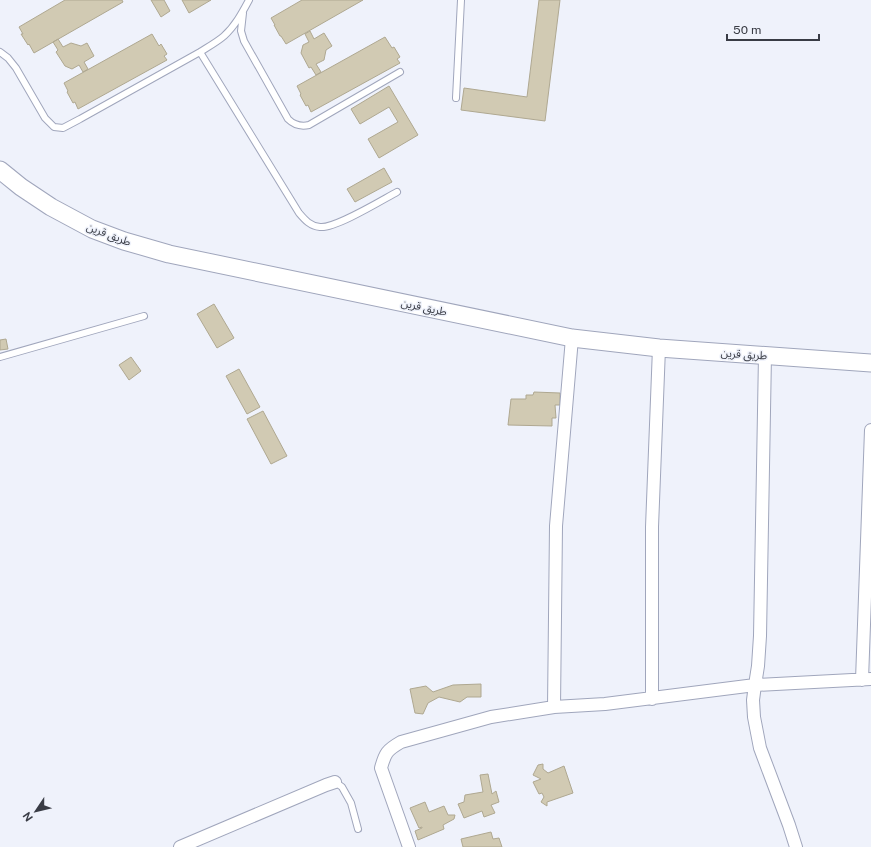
<svg xmlns="http://www.w3.org/2000/svg" width="871" height="847" viewBox="0 0 871 847" font-family="'Public Sans','Noto Sans Arabic',sans-serif">
<style>
.building{fill:#d1cab3;stroke:#afa891}
.lines{fill:none;stroke-linecap:round;stroke-linejoin:round}
.lane-casing{stroke:#a0a6bc;stroke-width:8}
.street-casing{stroke:#a0a6bc;stroke-width:14}
.secondary-casing{stroke:#a0a6bc;stroke-width:19}
.lane{stroke:#fff;stroke-width:6}
.street{stroke:#fff;stroke-width:12}
.secondary{stroke:#fff;stroke-width:17}
.labels{text-anchor:middle;dominant-baseline:central;stroke-width:3;stroke-linejoin:round;paint-order:stroke}
.street-label{font-size:11px;fill:#393c45;stroke:#eff2fb}
</style>
<rect width="100%" height="100%" fill="#eff2fb"/>
<path class="building" d="M 65,0 L 122,0 L 123,2 L 34,53 L 29,44 L 28,45 L 21,34 L 23,34 L 19,27 Z
M 151,0 L 164,0 L 170,11 L 161,17 Z
M 182,0 L 211,0 L 189,13 Z
M 302,0 L 363,0 L 286,44 L 281,36 L 280,36 L 274,25 L 275,25 L 271,18 Z
M 539,0 L 560,0 L 545,121 L 461,110 L 464,88 L 527,97 Z
M 310,31 L 314,39 L 324,33 L 332,46 L 326,50 L 324,60 L 316,64 L 321,72 L 316,75 L 311,67 L 309,68 L 301,53 L 303,45 L 309,42 L 305,34 Z
M 152,34 L 159,46 L 161,44 L 167,54 L 164,56 L 167,60 L 78,109 L 75,102 L 73,103 L 67,92 L 68,91 L 64,83 Z
M 385,37 L 392,48 L 394,47 L 400,57 L 397,59 L 400,63 L 311,112 L 308,105 L 306,106 L 300,95 L 301,94 L 297,86 Z
M 58,39 L 63,47 L 71,43 L 81,46 L 87,43 L 94,56 L 84,62 L 88,69 L 83,72 L 79,65 L 72,69 L 65,66 L 56,52 L 58,50 L 53,42 Z
M 389,86 L 418,135 L 379,158 L 368,139 L 398,122 L 389,107 L 360,124 L 351,109 Z
M 384,168 L 392,182 L 355,202 L 347,189 Z
M 214,304 L 234,338 L 217,348 L 197,314 Z
M 6,339 L 8,349 L 0,350 L 0,340 Z
M 131,357 L 141,371 L 129,380 L 119,365 Z
M 239,369 L 260,407 L 247,414 L 226,376 Z
M 534,392 L 560,393 L 560,405 L 555,405 L 556,418 L 552,418 L 552,426 L 508,425 L 511,399 L 526,399 L 526,395 L 533,395 Z
M 263,411 L 287,456 L 271,464 L 247,419 Z
M 481,684 L 481,697 L 467,697 L 460,702 L 439,697 L 428,703 L 423,714 L 415,713 L 410,689 L 426,686 L 433,692 L 453,685 Z
M 543,764 L 543,769 L 548,773 L 564,766 L 573,793 L 547,802 L 547,806 L 541,802 L 544,797 L 542,793 L 539,794 L 533,782 L 541,779 L 533,775 L 538,765 Z
M 488,774 L 492,794 L 496,791 L 499,802 L 491,805 L 495,813 L 484,817 L 482,811 L 464,818 L 458,804 L 464,802 L 465,795 L 483,792 L 480,775 Z
M 425,802 L 429,812 L 444,806 L 448,815 L 455,815 L 454,819 L 443,825 L 444,829 L 418,840 L 415,831 L 422,828 L 422,827 L 419,828 L 410,808 Z
M 491,832 L 493,839 L 499,838 L 502,847 L 463,847 L 461,839 Z"/>
<g class="lines">
<g class="lane-casing">
<path id="lane" d="M 243,13 L 241,31 L 244,41 L 288,119 C 294,125 300,127 309,125 L 400,72
M 0,52 L 8,58 L 16,68 L 45,118 L 54,127 L 63,128 L 80,119 L 200,52 C 208,47 217,42 224,36 C 235,26 242,13 249,0
M 200,52 L 299,213 C 305,220 310,226 320,227 C 335,229 382,200 397,192
M 456,98 L 461,0
M 0,357 L 144,316
M 335,782 L 342,787 L 351,803 L 358,829"/>
</g>
<g class="street-casing">
<path id="street" d="M 862,680 L 871,430
M 652,699 L 652,527 L 659,348
M 554,707 L 556,526 L 572,338
M 180,847 L 326,785 L 335,782
M 409,847 L 381,768 C 385,753 387,750 401,742 L 491,717 L 554,707 L 605,704 L 755,685 L 758,666 L 760,636 L 765,355
M 796,847 L 789,825 L 760,748 L 754,717 L 753,700 L 755,685 L 871,679"/>
</g>
<g class="secondary-casing">
<path id="secondary" d="M 0,170 L 21,187 L 51,207 L 92,229 L 124,241 L 169,254 L 572,338 L 659,348 L 871,363"/>
</g>
<use href="#lane" class="lane"/>
<use href="#street" class="street"/>
<use href="#secondary" class="secondary"/>
</g>
<g class="labels">
<g class="street-label">
<text transform="translate(109 234) rotate(21)">طريق قرين</text>
<text transform="translate(424 307) rotate(12)">طريق قرين</text>
<text transform="translate(744 354) rotate(4)">طريق قرين</text>
</g>
</g>
<g transform="translate(36 811) rotate(235)" stroke="#eff2fb" stroke-width="3" paint-order="stroke">
<path d="M0-3L7 15L0 10L-7 15Z" fill="#393c45"/>
<text y="-6" font-size="11" font-weight="bold" text-anchor="middle" fill="#393c45">N</text>
</g>
<path d="M727 34v6h92v-6" fill="none" stroke="#393c45" stroke-width="2"/>
<text x="733" y="34" font-size="12" fill="#393c45" stroke="#eff2fb" stroke-width="3" paint-order="stroke">50 m</text>
</svg>
